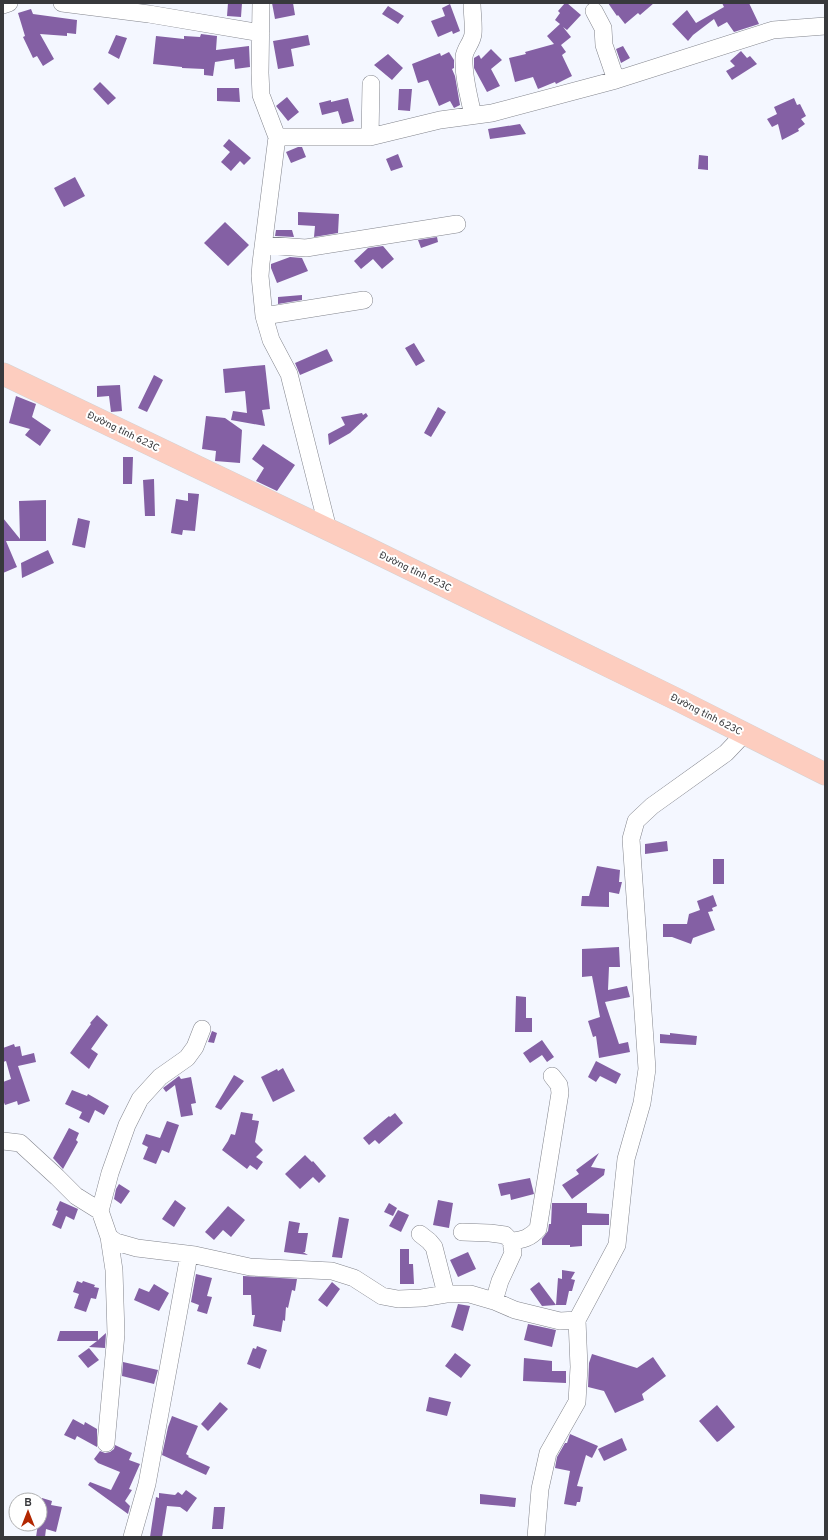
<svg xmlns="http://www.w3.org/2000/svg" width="828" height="1540" viewBox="0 0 828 1540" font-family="Overpass,sans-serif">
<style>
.building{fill:#8460a4}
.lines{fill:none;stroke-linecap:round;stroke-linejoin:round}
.minor-casing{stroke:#83858d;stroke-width:18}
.major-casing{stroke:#d3d3d4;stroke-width:23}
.minor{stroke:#fff;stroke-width:17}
.major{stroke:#fdcdbf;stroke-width:22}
.labels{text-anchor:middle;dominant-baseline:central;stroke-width:4;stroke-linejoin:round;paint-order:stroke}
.street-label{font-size:10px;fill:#38393c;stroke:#fff}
</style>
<rect width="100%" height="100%" fill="#f4f7ff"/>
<path class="building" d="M 228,3 L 242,3 L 241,17 L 227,16 Z
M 272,3 L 293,3 L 295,15 L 275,19 Z
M 565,3 L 567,3 L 581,15 L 567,30 L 563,27 L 571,37 L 561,45 L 566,52 L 562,55 L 572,76 L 556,84 L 555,82 L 538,89 L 533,77 L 515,82 L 509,58 L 526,54 L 525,52 L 554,44 L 547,36 L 560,24 L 555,20 L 560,13 L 558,11 Z
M 608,3 L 654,3 L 640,15 L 638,13 L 625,24 L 618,15 L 617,16 Z
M 722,3 L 749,3 L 759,24 L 734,32 L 727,22 L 718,27 L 714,19 L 693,35 L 688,41 L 672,24 L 687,10 L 696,23 L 724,7 Z
M 450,4 L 460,31 L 453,34 L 452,31 L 438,37 L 431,21 L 445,16 L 442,8 Z
M 388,6 L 404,16 L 398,24 L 382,14 Z
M 31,9 L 33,14 L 77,20 L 76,34 L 67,33 L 67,36 L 40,34 L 54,59 L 43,66 L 37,56 L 33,58 L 23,37 L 25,36 L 18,13 Z
M 201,34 L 217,36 L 216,50 L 249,46 L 250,67 L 235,69 L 234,59 L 215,62 L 213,76 L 204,75 L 204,69 L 182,68 L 182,67 L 153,64 L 156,36 L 184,39 L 184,36 L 200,37 Z
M 116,35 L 127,38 L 119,59 L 108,53 Z
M 308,35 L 310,45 L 291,49 L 294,66 L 278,69 L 273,41 Z
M 623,46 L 630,58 L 621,63 L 616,49 Z
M 491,49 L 502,60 L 491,69 L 500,86 L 487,92 L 474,68 L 474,58 L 479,55 L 481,59 Z
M 741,51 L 747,58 L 750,56 L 757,64 L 732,80 L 726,71 L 735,66 L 730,61 Z
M 449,52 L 454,60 L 454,68 L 452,69 L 455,76 L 460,105 L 454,108 L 450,101 L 439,106 L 428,80 L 418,83 L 412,64 L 440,53 L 441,56 Z
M 388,54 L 403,68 L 392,80 L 374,65 Z
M 100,82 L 116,98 L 108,105 L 93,89 Z
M 217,88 L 239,88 L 240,102 L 217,101 Z
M 399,89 L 412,89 L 410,111 L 398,110 Z
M 287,97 L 299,112 L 288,121 L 276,106 Z
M 348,98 L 354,121 L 342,124 L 338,111 L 322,115 L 319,103 L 331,100 L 331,102 Z
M 794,98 L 797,105 L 800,104 L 806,116 L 801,119 L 805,124 L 798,129 L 799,131 L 782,140 L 778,124 L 772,127 L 767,119 L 777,114 L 774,107 Z
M 520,124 L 526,134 L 490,139 L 488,129 Z
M 229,139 L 251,158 L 244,165 L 240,161 L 231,171 L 221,162 L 230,152 L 223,146 Z
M 298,147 L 302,147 L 306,157 L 291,163 L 286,152 Z
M 398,154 L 403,167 L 391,171 L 386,159 Z
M 699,155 L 708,156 L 708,170 L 698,169 Z
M 75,177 L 85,196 L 64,207 L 54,188 Z
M 298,212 L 339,214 L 338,233 L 314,237 L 315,226 L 298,225 Z
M 225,222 L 249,245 L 228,266 L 204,243 Z
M 276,230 L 292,230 L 294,237 L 275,236 Z
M 437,237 L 438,242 L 421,248 L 418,240 Z
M 383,246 L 394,259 L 382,269 L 373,259 L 361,269 L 354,261 L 368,248 Z
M 290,257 L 302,258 L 308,271 L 277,283 L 271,268 L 271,264 Z
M 302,295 L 302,300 L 278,304 L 278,297 Z
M 414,343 L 425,361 L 416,366 L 405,348 Z
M 327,349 L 333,361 L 300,375 L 295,363 Z
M 265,365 L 270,409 L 262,410 L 265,426 L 231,420 L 233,411 L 247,413 L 245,391 L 225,393 L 223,369 Z
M 154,375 L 163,380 L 147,412 L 138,408 Z
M 120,385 L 122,411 L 111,412 L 109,396 L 97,397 L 97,386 Z
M 16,396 L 36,404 L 32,417 L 51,430 L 40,446 L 25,435 L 30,429 L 9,423 Z
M 438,407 L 446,412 L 431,437 L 424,433 Z
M 362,413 L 363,415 L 366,413 L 368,416 L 350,433 L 329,445 L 328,434 L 345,425 L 341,417 Z
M 206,416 L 225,418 L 242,430 L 240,463 L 215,461 L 216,451 L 202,449 Z
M 263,444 L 295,465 L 277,491 L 256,481 L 264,468 L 252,459 Z
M 123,457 L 133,457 L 132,484 L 123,484 Z
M 154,479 L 155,516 L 145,516 L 143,480 Z
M 188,493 L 199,494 L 195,531 L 183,530 L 182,535 L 171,533 L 176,499 L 188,501 Z
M 46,500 L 46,541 L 6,541 L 17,567 L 3,573 L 3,518 L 20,539 L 19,501 Z
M 78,518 L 90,521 L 85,548 L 72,545 Z
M 48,550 L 54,563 L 22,578 L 21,563 Z
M 667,841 L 668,851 L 645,854 L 645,844 Z
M 713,859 L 724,859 L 724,884 L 713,884 Z
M 597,866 L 620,870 L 619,882 L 622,882 L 619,894 L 609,892 L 609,907 L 581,906 L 582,896 L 589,896 Z
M 713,895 L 717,906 L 712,908 L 713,911 L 708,912 L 715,930 L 693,938 L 691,944 L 672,937 L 663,937 L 663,924 L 687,924 L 689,914 L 700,910 L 697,901 Z
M 619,947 L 620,967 L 609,967 L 608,990 L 627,986 L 630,997 L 605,1002 L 619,1044 L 628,1042 L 630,1052 L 599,1058 L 596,1036 L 593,1037 L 588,1021 L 600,1017 L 592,976 L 582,977 L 582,949 Z
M 516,996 L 526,997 L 526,1018 L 532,1018 L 532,1032 L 515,1032 Z
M 97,1015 L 108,1025 L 91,1049 L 98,1054 L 89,1069 L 70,1053 L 91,1024 L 90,1023 Z
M 212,1031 L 217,1033 L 214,1043 L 208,1042 Z
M 670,1033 L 697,1036 L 696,1045 L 660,1043 L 660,1034 L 670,1035 Z
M 542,1040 L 554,1057 L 547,1062 L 542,1055 L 530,1063 L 523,1053 Z
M 14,1044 L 15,1047 L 20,1046 L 22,1056 L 34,1053 L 36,1062 L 18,1066 L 30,1101 L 18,1105 L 17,1101 L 5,1105 L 3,1100 L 3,1082 L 11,1079 L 6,1061 L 3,1062 L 3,1048 Z
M 596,1061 L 621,1074 L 616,1084 L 600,1076 L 596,1082 L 588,1077 Z
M 283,1068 L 295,1091 L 273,1102 L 261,1077 L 277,1069 L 278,1071 Z
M 234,1075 L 244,1081 L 221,1110 L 215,1107 Z
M 179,1076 L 181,1079 L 191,1077 L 196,1103 L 191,1104 L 193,1115 L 181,1117 L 175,1085 L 166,1092 L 163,1088 Z
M 72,1090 L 87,1096 L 88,1094 L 109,1106 L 104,1115 L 95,1110 L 89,1123 L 79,1118 L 82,1112 L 65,1104 Z
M 241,1112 L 253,1114 L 252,1120 L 259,1121 L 255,1142 L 263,1150 L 256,1157 L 263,1162 L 257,1170 L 250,1165 L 247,1169 L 222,1150 L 228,1141 L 231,1134 L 235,1135 Z
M 395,1113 L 403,1123 L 379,1144 L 375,1140 L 369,1145 L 363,1138 L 389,1116 L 390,1117 Z
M 167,1121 L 179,1125 L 169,1153 L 162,1150 L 156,1164 L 143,1159 L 148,1147 L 142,1144 L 146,1134 L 160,1138 Z
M 69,1128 L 79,1133 L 76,1140 L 78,1142 L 63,1169 L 53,1158 Z
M 599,1153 L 591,1167 L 605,1169 L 604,1175 L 572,1199 L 562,1185 L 579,1174 L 576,1170 Z
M 305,1155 L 312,1162 L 313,1161 L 326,1176 L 319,1183 L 313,1177 L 300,1189 L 285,1174 Z
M 530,1178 L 534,1194 L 511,1200 L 510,1194 L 501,1196 L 498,1184 Z
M 119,1184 L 130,1191 L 121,1204 L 114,1199 L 116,1189 Z
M 175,1200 L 186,1208 L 174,1227 L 162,1219 Z
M 438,1200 L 453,1203 L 449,1228 L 433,1225 Z
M 60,1201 L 78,1209 L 74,1220 L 66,1216 L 61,1229 L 52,1225 L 58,1211 L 56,1210 Z
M 389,1203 L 397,1208 L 393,1216 L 384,1212 Z
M 552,1203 L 587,1203 L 587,1213 L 609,1214 L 609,1225 L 582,1225 L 582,1246 L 570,1247 L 570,1245 L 542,1245 L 542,1239 L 548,1231 L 549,1224 L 551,1224 Z
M 228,1206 L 245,1220 L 231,1237 L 223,1230 L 214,1240 L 205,1232 Z
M 398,1210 L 409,1215 L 401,1232 L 389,1226 Z
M 339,1217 L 349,1219 L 342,1258 L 332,1257 Z
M 289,1221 L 300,1223 L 298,1233 L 308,1233 L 305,1252 L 303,1252 L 308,1255 L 284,1252 Z
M 400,1249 L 409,1249 L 409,1264 L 413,1264 L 414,1284 L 400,1284 Z
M 468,1252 L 476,1269 L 458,1277 L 450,1260 Z
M 562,1270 L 575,1272 L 571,1279 L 575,1280 L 572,1291 L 569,1291 L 566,1305 L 556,1305 L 558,1278 L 562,1279 Z
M 196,1274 L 212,1278 L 207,1296 L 212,1297 L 207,1314 L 197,1311 L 199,1305 L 191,1302 Z
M 243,1276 L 297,1279 L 295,1291 L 292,1290 L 288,1308 L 286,1307 L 285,1321 L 283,1320 L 281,1332 L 253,1326 L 255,1315 L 252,1315 L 251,1295 L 243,1295 Z
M 77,1281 L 82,1283 L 83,1281 L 95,1285 L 94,1287 L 99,1288 L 96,1299 L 91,1298 L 86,1312 L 74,1308 L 79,1294 L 73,1292 Z
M 332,1282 L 340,1289 L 327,1307 L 318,1300 Z
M 539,1282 L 556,1305 L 542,1306 L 530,1289 Z
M 154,1284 L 169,1293 L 159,1311 L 134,1300 L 139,1288 L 149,1292 Z
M 458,1304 L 470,1306 L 463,1331 L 451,1327 Z
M 528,1324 L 556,1330 L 552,1347 L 524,1340 Z
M 60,1331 L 98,1331 L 98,1340 L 106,1333 L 105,1348 L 89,1347 L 97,1341 L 57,1341 Z
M 257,1346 L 267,1350 L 260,1369 L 247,1364 L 253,1348 L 256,1349 Z
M 89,1348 L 99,1360 L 88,1368 L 78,1356 Z
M 455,1353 L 471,1365 L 461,1378 L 445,1366 Z
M 592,1354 L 637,1368 L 653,1357 L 666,1376 L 642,1394 L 644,1400 L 615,1413 L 604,1391 L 588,1387 L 589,1363 Z
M 524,1358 L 552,1361 L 552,1371 L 566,1371 L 566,1383 L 523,1381 Z
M 123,1362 L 158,1370 L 154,1384 L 122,1376 Z
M 429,1397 L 451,1402 L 447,1416 L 426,1411 Z
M 220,1402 L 228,1409 L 208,1431 L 201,1424 Z
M 717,1405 L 735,1427 L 719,1441 L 717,1442 L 699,1421 Z
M 172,1416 L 198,1426 L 186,1454 L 189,1456 L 188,1457 L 210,1467 L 206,1475 L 162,1455 L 168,1427 Z
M 73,1419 L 84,1425 L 85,1422 L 97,1429 L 97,1447 L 77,1436 L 75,1440 L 64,1435 Z
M 570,1434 L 598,1446 L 592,1458 L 586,1455 L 577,1486 L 583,1487 L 580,1502 L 577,1502 L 576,1506 L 564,1504 L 570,1471 L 555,1468 L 557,1457 L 565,1443 L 567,1443 Z
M 622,1438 L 627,1450 L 604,1461 L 598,1449 Z
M 115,1445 L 132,1453 L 129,1460 L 140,1464 L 129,1489 L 132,1490 L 125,1501 L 130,1506 L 128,1514 L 88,1485 L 90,1482 L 111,1490 L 120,1472 L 98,1463 L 94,1459 L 100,1451 L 105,1453 L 110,1452 L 114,1449 Z
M 186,1490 L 197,1498 L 187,1512 L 180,1507 L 167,1506 L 162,1537 L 150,1537 L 156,1497 L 159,1498 L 159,1493 L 175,1495 L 178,1492 L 182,1495 Z
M 480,1494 L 516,1498 L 515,1507 L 480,1504 Z
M 42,1498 L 52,1501 L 51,1505 L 62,1507 L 56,1532 L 46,1529 L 45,1537 L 36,1537 L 38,1524 L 40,1524 L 40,1507 Z
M 214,1507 L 225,1507 L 223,1529 L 212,1529 Z"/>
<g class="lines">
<g class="minor-casing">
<path id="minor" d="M 62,3 L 149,14 L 261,33
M 261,3 L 260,73 L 261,95 L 277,137 L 261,263 L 260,276 L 264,316 L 271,340 L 289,374 L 328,529
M 472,3 C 472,13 474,24 473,34 C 472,43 465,48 464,57 C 463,76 469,97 473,115
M 3,5 L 9,3
M 594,11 L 603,28 L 604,45 L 616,80
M 277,137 L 370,137 L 440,120 L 492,113 L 616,80 L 773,30 L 825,26
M 370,137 L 371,84
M 264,245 L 306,248 L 457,224
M 264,316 L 364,300
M 3,1141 L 20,1143 L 57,1177 L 76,1196 L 100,1211 L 109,1237 L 116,1242 L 137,1248 L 195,1255 L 250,1267 L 332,1271 L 354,1278 L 382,1296 L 398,1299 L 422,1298 L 446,1294 L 470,1294 L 494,1301 L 515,1310 L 560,1321 L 577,1320 L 617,1245 L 626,1159 L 642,1103 L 647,1069 L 631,839 L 636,821 L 652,806 L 726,753 L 744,734
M 100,1211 L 110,1173 L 127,1125 L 140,1099 L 160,1077 L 187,1058 L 195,1047 L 202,1029
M 462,1232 L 490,1233 L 505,1235 L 511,1241 L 513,1253 L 500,1281 L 494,1301
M 420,1234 L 429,1241 L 434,1247 L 446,1294
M 511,1241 C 523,1240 530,1238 538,1229 L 560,1093 L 559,1085 L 552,1076
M 106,1443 L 116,1334 L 114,1270 L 109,1237
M 132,1537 L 147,1484 L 189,1255
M 536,1537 L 540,1489 L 548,1453 L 577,1402 L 579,1367 L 577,1320"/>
</g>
<g class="major-casing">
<path id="major" d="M 3,374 L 367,548 L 678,700 L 825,774"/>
</g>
<use href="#minor" class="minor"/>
<use href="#major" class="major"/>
</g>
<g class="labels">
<g class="street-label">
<text transform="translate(123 432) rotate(26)">Đường tỉnh 623C</text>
<text transform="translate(415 572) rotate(26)">Đường tỉnh 623C</text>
<text transform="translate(706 715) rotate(27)">Đường tỉnh 623C</text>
</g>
</g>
<rect width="828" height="1540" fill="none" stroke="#38393c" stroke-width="8"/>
<g transform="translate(28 1512)"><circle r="19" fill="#ffffff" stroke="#afb0b1"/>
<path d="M0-3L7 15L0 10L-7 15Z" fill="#b22701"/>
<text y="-6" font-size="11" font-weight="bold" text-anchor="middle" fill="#38393c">B</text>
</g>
</svg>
